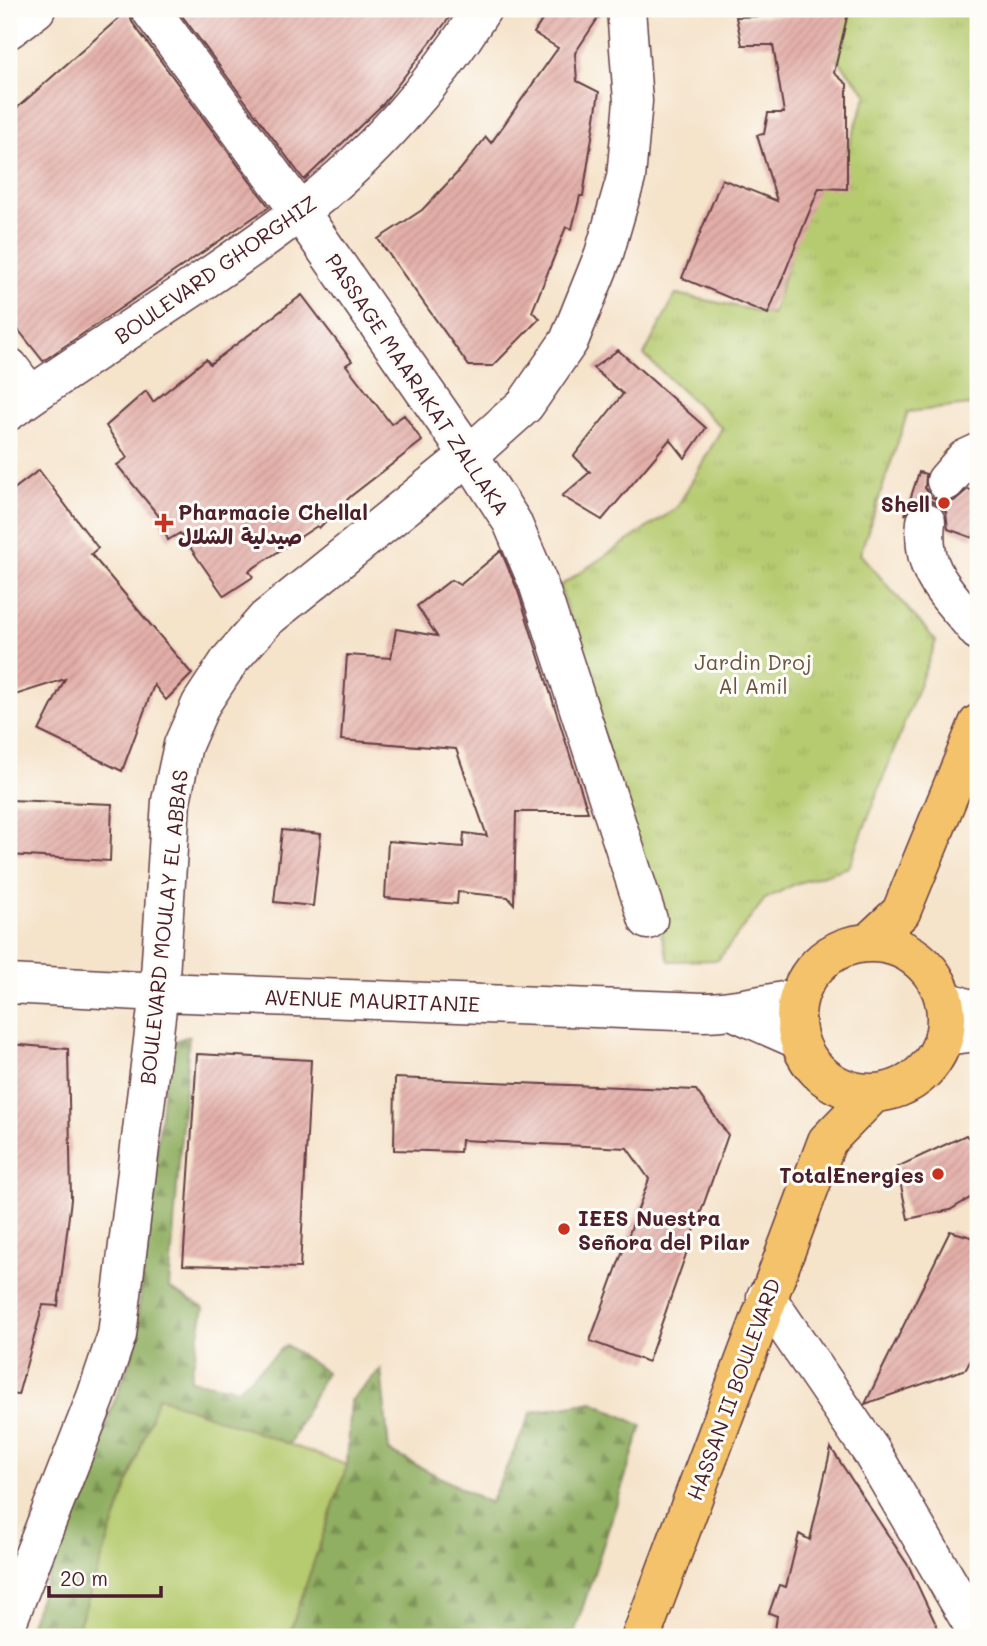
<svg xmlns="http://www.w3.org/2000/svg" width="987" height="1646" viewBox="0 0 987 1646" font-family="Mali,'Playpen Sans Arabic',sans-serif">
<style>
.forest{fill:url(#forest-firs);stroke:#6d6746;stroke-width:2}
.park{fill:url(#park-tufts);stroke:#80754d;stroke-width:2}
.pitch{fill:#b6cb6f;stroke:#80754d;stroke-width:2}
.building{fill:url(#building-hatch)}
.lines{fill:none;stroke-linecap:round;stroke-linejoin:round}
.minor-casing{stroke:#643c43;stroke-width:41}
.major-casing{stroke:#643c43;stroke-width:41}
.minor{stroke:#fff;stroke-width:38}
.major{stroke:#f3c26a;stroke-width:38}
.poi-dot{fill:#c8321e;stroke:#fdfcf7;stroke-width:2.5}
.labels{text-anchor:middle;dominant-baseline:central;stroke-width:6;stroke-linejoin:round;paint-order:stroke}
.street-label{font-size:21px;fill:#4a1f2b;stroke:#fdfcf7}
.poi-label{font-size:21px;font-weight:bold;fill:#4a1f2b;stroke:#fdfcf7;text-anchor:end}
.park-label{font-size:21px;fill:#6a533f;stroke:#fdfcf7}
</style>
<defs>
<pattern id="forest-firs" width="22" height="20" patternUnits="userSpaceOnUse" patternTransform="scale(1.75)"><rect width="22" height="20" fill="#90af62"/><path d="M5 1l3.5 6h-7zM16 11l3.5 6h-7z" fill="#788e51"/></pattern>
<pattern id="park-tufts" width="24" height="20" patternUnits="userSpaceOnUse" patternTransform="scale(1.75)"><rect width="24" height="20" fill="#b6cb6f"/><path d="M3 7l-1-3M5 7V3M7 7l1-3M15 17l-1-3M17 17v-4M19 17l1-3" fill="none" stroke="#9eae60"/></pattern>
<pattern id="building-hatch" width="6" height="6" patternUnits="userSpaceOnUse" patternTransform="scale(1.75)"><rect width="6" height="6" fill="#e3aea8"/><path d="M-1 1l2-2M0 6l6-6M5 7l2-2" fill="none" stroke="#c49591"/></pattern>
</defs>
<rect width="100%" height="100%" fill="#fdfcf7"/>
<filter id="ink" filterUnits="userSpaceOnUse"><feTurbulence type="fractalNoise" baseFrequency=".0143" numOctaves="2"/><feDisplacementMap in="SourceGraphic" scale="14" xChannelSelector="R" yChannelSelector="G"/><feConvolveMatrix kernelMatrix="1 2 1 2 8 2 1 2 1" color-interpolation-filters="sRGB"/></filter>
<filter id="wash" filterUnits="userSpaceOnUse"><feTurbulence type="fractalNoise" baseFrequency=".00686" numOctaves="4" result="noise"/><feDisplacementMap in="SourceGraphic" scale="28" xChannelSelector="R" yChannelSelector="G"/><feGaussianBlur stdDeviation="1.57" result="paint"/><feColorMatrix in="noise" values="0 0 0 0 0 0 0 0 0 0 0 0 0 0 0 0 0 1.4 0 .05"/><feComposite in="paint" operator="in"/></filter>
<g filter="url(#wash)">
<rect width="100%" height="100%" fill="#f5e3ca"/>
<path class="forest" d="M 189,1036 L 169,1288 L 204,1308 L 190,1380 L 238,1389 L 286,1345 L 326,1372 L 289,1445 L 158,1398 L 75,1637 L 25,1637 L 134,1349 L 169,1043 Z
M 381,1369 L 389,1451 L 490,1503 L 532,1412 L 593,1402 L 642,1426 L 573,1637 L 288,1637 L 347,1465 L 351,1401 Z"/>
<path class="park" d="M 834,9 L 978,9 L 978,404 L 908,412 L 860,554 L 936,641 L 849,867 L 795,884 L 765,899 L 718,960 L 669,961 L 560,586 L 677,508 L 722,428 L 644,355 L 676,294 L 772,314 L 815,179 L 835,184 L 867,94 L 825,45 Z"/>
<path class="pitch" d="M 158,1397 L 347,1465 L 288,1637 L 75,1637 Z"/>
<g id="blocks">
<path class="building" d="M 177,9 L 456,9 L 383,104 L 304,180 Z
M 549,9 L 604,9 L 575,53 L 577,81 L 599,92 L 583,196 L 580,196 L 572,229 L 566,227 L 532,312 L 540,318 L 493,366 L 469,366 L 378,239 L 422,210 L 460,170 L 486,137 L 491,143 L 558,48 L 534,33 Z
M 128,10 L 132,22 L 269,207 L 43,361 L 9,318 L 9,115 Z
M 848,13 L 834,73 L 847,84 L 847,189 L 819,188 L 768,314 L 682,278 L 722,179 L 777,201 L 757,135 L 764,134 L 768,113 L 784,113 L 773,45 L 742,45 L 736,17 Z
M 302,295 L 352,361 L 346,365 L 391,424 L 404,415 L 422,441 L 351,496 L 319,528 L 317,526 L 249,571 L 253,577 L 224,596 L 180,533 L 168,540 L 158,515 L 117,465 L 127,458 L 106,426 L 146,391 L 153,402 L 206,359 L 210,364 Z
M 618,350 L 706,428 L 685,458 L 670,439 L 602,520 L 562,496 L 590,472 L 574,456 L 623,394 L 593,368 Z
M 39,470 L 98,548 L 91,554 L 192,674 L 166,700 L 154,685 L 122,771 L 39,731 L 65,679 L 9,697 L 9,493 Z
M 919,472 L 926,474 L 925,488 L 931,497 L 941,502 L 954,501 L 968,489 L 978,492 L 978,521 L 973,538 L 948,529 L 946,512 L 937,503 L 928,500 L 916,502 L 905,515 Z
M 501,551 L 518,591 L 588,812 L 516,812 L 514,904 L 508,897 L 458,892 L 457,904 L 385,898 L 388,841 L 463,847 L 464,833 L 487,836 L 456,749 L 341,740 L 347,655 L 391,658 L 396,629 L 437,636 L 417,606 L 451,580 L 460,585 Z
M 9,800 L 112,804 L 110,861 L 9,855 Z
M 282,830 L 321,834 L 313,906 L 274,902 Z
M 9,1044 L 68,1049 L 71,1199 L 58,1306 L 43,1305 L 18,1395 L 9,1394 Z
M 197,1054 L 311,1060 L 300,1268 L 183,1265 Z
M 395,1078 L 696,1090 L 728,1135 L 648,1362 L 590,1341 L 649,1179 L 627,1148 L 461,1140 L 460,1152 L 394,1150 Z
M 966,1135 L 978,1149 L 978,1193 L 950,1210 L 908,1219 L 897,1167 Z
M 950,1231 L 978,1239 L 978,1347 L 966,1369 L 865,1404 Z
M 831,1448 L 909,1567 L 942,1637 L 774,1637 L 777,1616 L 769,1613 L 779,1585 L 786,1587 L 799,1534 L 810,1540 Z"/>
</g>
</g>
<g filter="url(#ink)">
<use href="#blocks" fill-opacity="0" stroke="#643c43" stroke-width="2"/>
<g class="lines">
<g class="minor-casing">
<path id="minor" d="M 150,9 L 300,212 L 469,455 L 512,522 L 538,583 L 648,920
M 9,29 L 36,9
M 9,367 L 30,395
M 9,411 C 104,343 205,284 298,213 C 370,158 434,85 482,9
M 946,481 L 965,459 L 978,453
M 926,522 C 920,574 948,593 978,631
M 9,984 L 159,992 L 704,1012 C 737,1012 764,1003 797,999
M 944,1000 L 978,1012
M 736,1012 L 797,1039
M 944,1036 L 978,1032
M 766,1297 L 871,1451 L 978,1634
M 9,1618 L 96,1397 L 117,1335 L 159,992 L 171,801 L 183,745 L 201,704 L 230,660 L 266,619 L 469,455 L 525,405 L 569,341 L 604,254 L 626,178 L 633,101 L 626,9"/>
</g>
<g class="major-casing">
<path id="major" d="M 869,942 L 901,912 L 978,724
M796 1018a75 75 0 1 1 150 0a75 75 0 1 1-150 0Z
M 641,1637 L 827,1141 L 872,1095"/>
</g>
<use href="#minor" class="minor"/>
<use href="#major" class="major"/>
</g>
</g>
<g class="poi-dot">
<circle cx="944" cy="503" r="7"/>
<path d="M160.5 512.5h7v7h7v7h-7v7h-7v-7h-7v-7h7z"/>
<circle cx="938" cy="1174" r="7"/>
<circle cx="564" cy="1229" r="7"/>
</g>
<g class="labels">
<g class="street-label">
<text transform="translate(215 269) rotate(-35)">BOULEVARD GHORGHIZ</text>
<text transform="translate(418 384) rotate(56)">PASSAGE MAARAKAT ZALLAKA</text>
<text transform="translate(163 927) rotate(-84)">BOULEVARD MOULAY EL ABBAS</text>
<text transform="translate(372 1000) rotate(2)">AVENUE MAURITANIE</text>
<text transform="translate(733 1389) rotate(-70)">HASSAN II BOULEVARD</text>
</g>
<g class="poi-label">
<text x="930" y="503">Shell</text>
<text x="178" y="511" text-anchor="start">Pharmacie Chellal<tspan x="178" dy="24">صيدلية الشلال</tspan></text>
<text x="924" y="1174">TotalEnergies</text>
<text x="578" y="1217" text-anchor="start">IEES Nuestra<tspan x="578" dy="24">Señora del Pilar</tspan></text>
</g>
<g class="park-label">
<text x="753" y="661">Jardin Droj<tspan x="753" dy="24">Al Amil</tspan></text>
</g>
</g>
<rect width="987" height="1646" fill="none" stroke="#fdfcf7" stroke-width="35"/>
<path d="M49 1586v10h112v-10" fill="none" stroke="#4a1f2b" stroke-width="3.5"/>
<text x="60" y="1586" font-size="21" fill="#4a1f2b" stroke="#fdfcf7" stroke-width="5" paint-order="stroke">20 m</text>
</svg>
